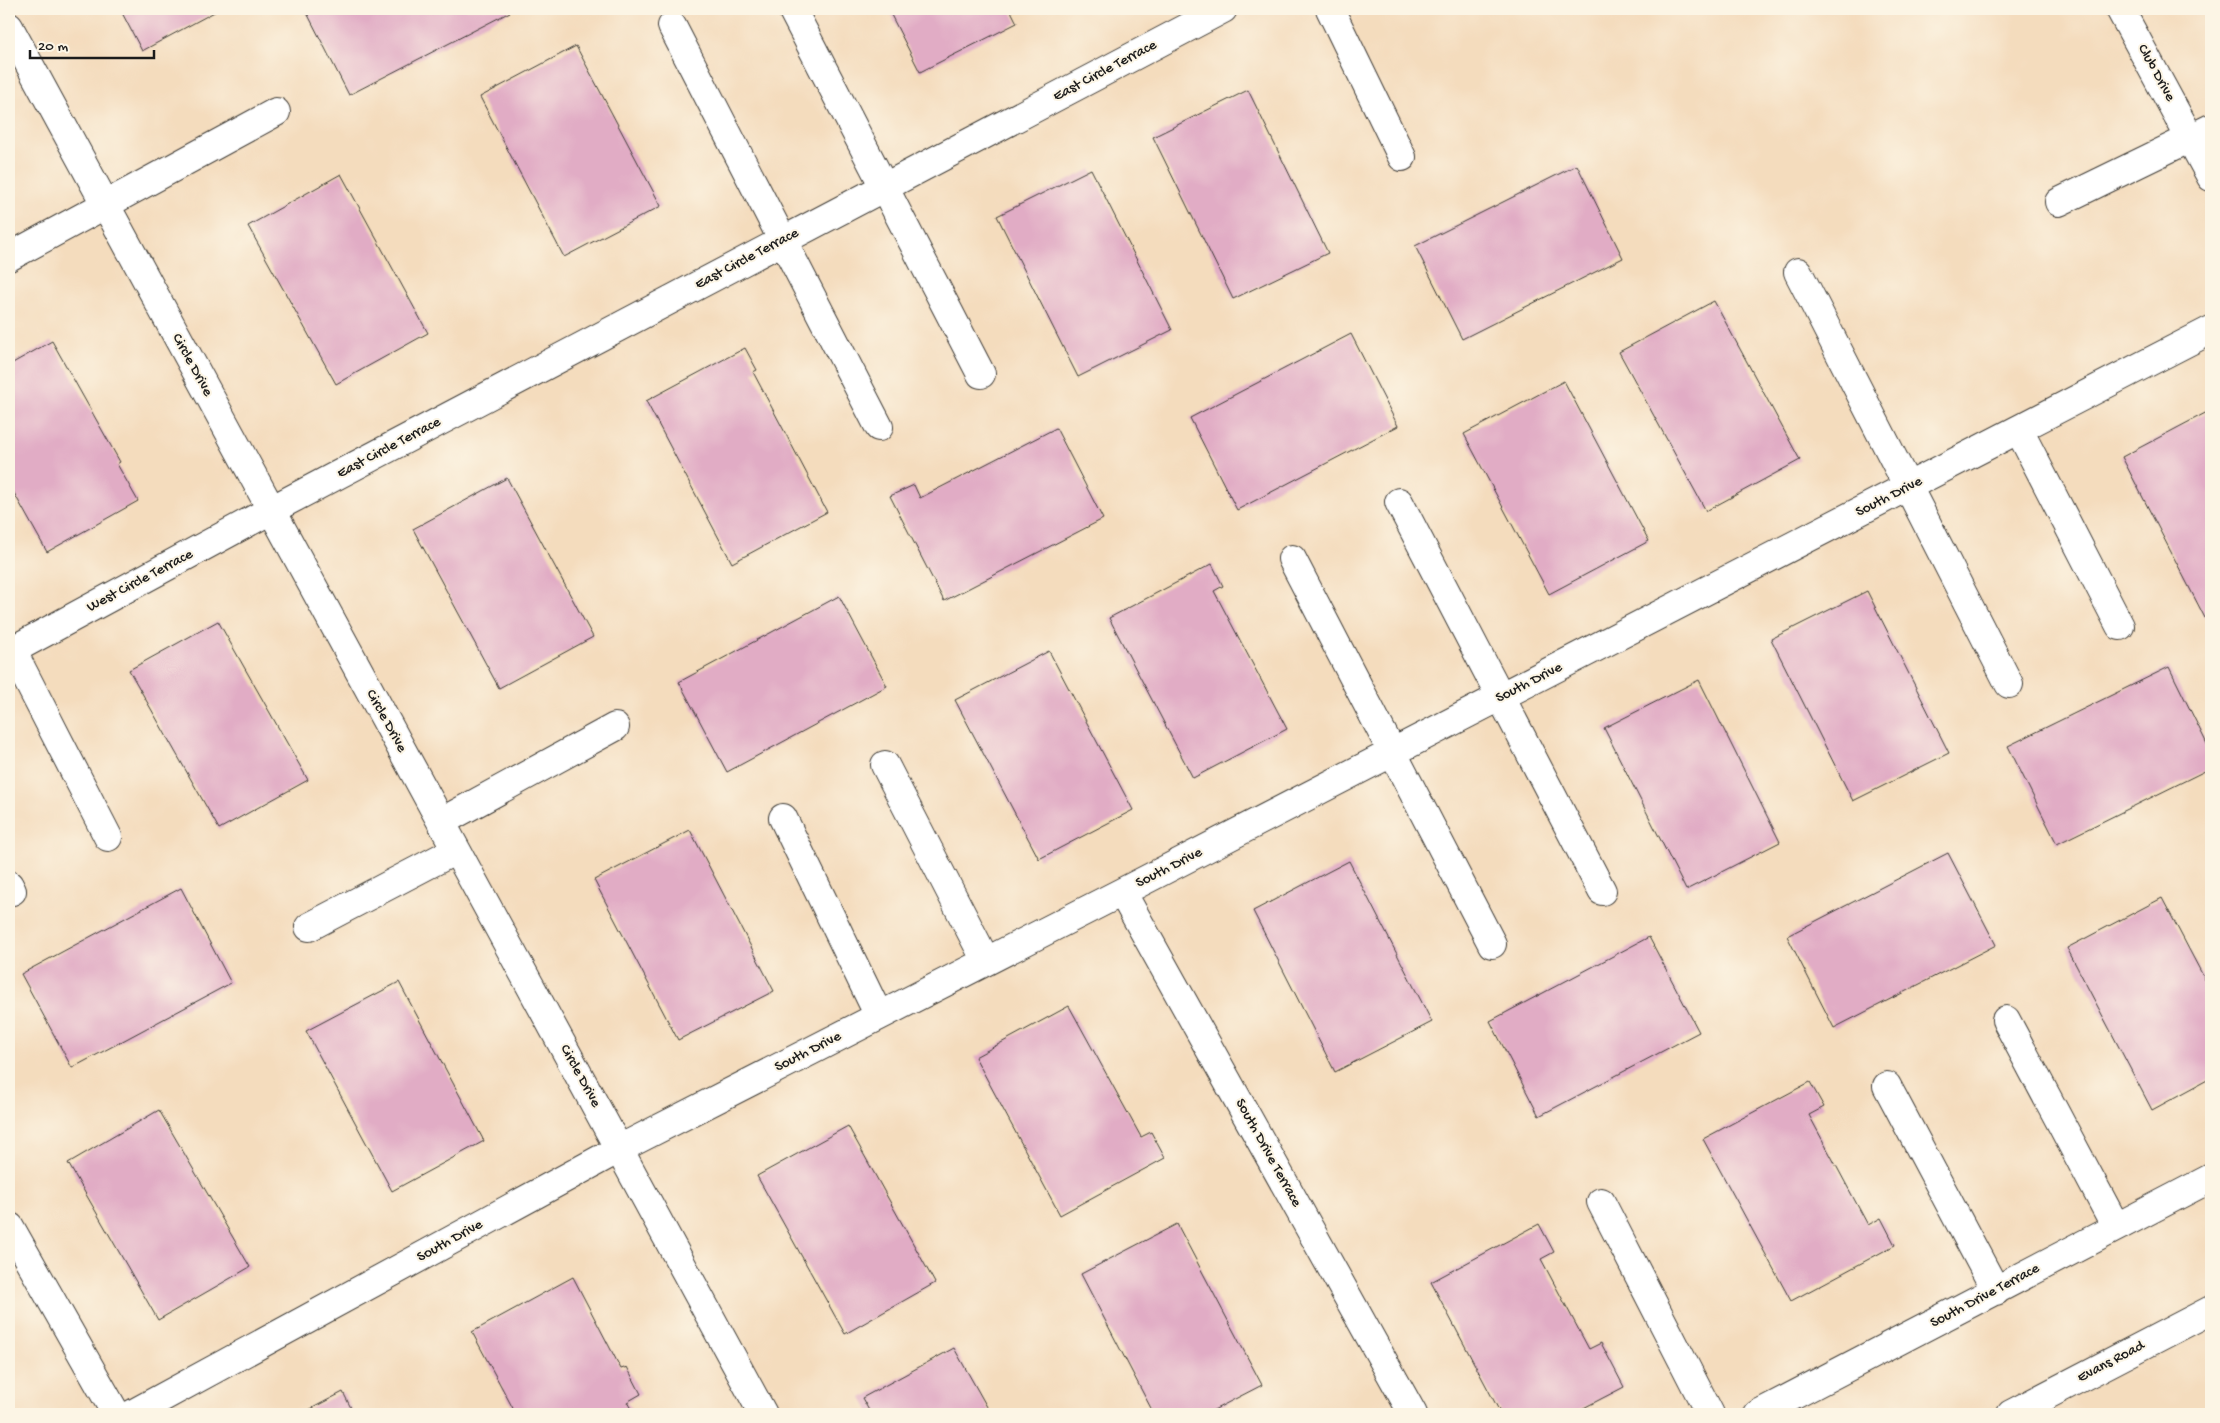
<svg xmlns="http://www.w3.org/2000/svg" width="2220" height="1423" viewBox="0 0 2220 1423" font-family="'Gochi Hand',sans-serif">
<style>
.building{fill:#e1acc5}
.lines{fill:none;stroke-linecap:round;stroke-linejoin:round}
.minor-casing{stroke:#3c3934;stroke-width:30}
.minor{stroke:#fff;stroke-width:28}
.labels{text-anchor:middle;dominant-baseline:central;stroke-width:4;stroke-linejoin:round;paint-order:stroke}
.street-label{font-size:15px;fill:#1c1c1c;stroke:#fcf5e5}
</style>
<rect width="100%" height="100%" fill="#fcf5e5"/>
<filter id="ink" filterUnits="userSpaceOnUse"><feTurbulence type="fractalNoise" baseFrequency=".02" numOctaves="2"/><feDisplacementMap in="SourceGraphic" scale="10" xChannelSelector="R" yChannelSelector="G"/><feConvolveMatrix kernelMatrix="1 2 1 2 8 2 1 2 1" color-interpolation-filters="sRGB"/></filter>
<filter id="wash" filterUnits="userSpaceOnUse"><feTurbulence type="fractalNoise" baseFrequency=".0096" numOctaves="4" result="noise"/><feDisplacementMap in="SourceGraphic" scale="20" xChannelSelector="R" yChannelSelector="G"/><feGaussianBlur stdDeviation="1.12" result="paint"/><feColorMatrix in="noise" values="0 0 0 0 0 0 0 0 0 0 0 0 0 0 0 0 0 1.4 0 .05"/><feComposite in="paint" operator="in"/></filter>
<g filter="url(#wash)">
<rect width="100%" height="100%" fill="#f4dcbd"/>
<g id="blocks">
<path class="building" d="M 120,9 L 220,9 L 142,51 Z
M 305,9 L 508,9 L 510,12 L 349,95 Z
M 888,9 L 1010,9 L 1017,23 L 920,72 Z
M 576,46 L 661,206 L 564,257 L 480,97 Z
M 1248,90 L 1328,253 L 1233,299 L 1153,137 Z
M 1577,165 L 1623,258 L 1462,339 L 1415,246 Z
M 1091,169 L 1172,330 L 1078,377 L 997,216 Z
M 341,174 L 428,333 L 336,384 L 248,226 Z
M 1714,301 L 1800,460 L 1706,511 L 1619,352 Z
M 1351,334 L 1398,426 L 1237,510 L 1190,418 Z
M 52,341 L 120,462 L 117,464 L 138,501 L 47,552 L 9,484 L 9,365 Z
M 745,348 L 757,370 L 753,372 L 827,512 L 732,563 L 646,401 Z
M 1564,381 L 1649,541 L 1549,594 L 1464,434 Z
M 2211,410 L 2211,615 L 2205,618 L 2122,457 Z
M 1056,428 L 1103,519 L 944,601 L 890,496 L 914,485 L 920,498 Z
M 507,478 L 593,637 L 499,688 L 413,529 Z
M 1212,564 L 1223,586 L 1214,591 L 1287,729 L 1193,778 L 1109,618 Z
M 1867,591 L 1949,753 L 1853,801 L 1771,639 Z
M 839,596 L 887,686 L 727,772 L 679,682 Z
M 218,621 L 308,780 L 219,829 L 129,670 Z
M 1049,651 L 1133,810 L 1039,859 L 955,700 Z
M 2169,667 L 2211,752 L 2211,768 L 2057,844 L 2008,746 Z
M 1699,680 L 1780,842 L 1686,890 L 1604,728 Z
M 690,830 L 774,991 L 678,1040 L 594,880 Z
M 1948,853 L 1996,945 L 1834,1028 L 1787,936 Z
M 1349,861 L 1432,1022 L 1335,1072 L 1253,911 Z
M 181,888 L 231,983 L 72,1068 L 21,974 Z
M 2162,898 L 2211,991 L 2211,1078 L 2152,1110 L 2067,948 Z
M 1649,937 L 1699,1032 L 1539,1116 L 1490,1021 Z
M 399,982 L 484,1141 L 392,1191 L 306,1031 Z
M 1069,1006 L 1141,1137 L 1151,1132 L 1165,1158 L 1060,1215 L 975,1057 Z
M 1810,1082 L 1824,1107 L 1809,1115 L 1868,1225 L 1881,1218 L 1895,1245 L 1791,1301 L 1703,1139 Z
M 159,1110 L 250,1267 L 158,1320 L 68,1163 Z
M 848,1126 L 935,1283 L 845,1334 L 757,1176 Z
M 1177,1224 L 1262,1385 L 1206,1414 L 1154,1414 L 1081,1274 Z
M 1539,1224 L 1554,1252 L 1541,1259 L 1589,1349 L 1601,1343 L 1624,1387 L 1572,1414 L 1501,1414 L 1431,1282 Z
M 573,1277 L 621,1369 L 627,1367 L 641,1394 L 627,1402 L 634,1414 L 516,1414 L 472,1332 Z
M 954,1348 L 991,1414 L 871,1414 L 862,1398 Z
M 343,1392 L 354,1414 L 301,1414 Z"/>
</g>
</g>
<g filter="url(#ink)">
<use href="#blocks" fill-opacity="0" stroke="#3c3934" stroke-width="1"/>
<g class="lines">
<g class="minor-casing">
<path id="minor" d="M 792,9 L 981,374
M 1330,9 L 1402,157
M 2120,9 L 2211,177
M 672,26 L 879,427
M 9,27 L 763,1414
M 2059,202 L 2211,128
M 9,257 L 276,112
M 1798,272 L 2009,684
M 2019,430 L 2120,626
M 1399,502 L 1602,891
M 1292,559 L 1492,944
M 12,650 L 108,837
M 9,652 L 271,510 L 1223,9
M 885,765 L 986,961
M 783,818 L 879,1016
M 441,822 L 615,727
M 9,885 L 12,891
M 1122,892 L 1413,1414
M 309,927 L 456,850
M 2006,1020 L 2116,1227
M 1887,1086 L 1996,1291
M 1601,1202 L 1710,1414
M 10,1227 L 116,1414
M 132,1414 L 619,1149 L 1122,892 L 2211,330
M 1758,1414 L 2211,1178
M 2011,1414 L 2211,1310"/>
</g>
<use href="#minor" class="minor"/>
</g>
</g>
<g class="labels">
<g class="street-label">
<text transform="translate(1105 71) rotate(-28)">East Circle Terrace</text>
<text transform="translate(2156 73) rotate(61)">Club Drive</text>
<text transform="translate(747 259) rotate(-28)">East Circle Terrace</text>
<text transform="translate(192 365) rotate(61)">Circle Drive</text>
<text transform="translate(389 448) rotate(-28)">East Circle Terrace</text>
<text transform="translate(1889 497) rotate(-27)">South Drive</text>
<text transform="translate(140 581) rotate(-28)">West Circle Terrace</text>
<text transform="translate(1529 683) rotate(-27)">South Drive</text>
<text transform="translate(386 721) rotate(61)">Circle Drive</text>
<text transform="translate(1169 868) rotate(-27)">South Drive</text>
<text transform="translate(808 1052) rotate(-27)">South Drive</text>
<text transform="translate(580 1076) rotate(61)">Circle Drive</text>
<text transform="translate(1268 1153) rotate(61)">South Drive Terrace</text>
<text transform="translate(450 1241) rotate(-29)">South Drive</text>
<text transform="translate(1985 1296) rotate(-28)">South Drive Terrace</text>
<text transform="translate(2111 1362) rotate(-28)">Evans Road</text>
</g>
</g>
<rect width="2220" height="1423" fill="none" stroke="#fcf5e5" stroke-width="30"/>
<path d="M30 50v8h124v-8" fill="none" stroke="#1c1c1c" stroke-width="2.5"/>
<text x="38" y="50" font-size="15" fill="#1c1c1c" stroke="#fcf5e5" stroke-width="4" paint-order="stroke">20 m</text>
</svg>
